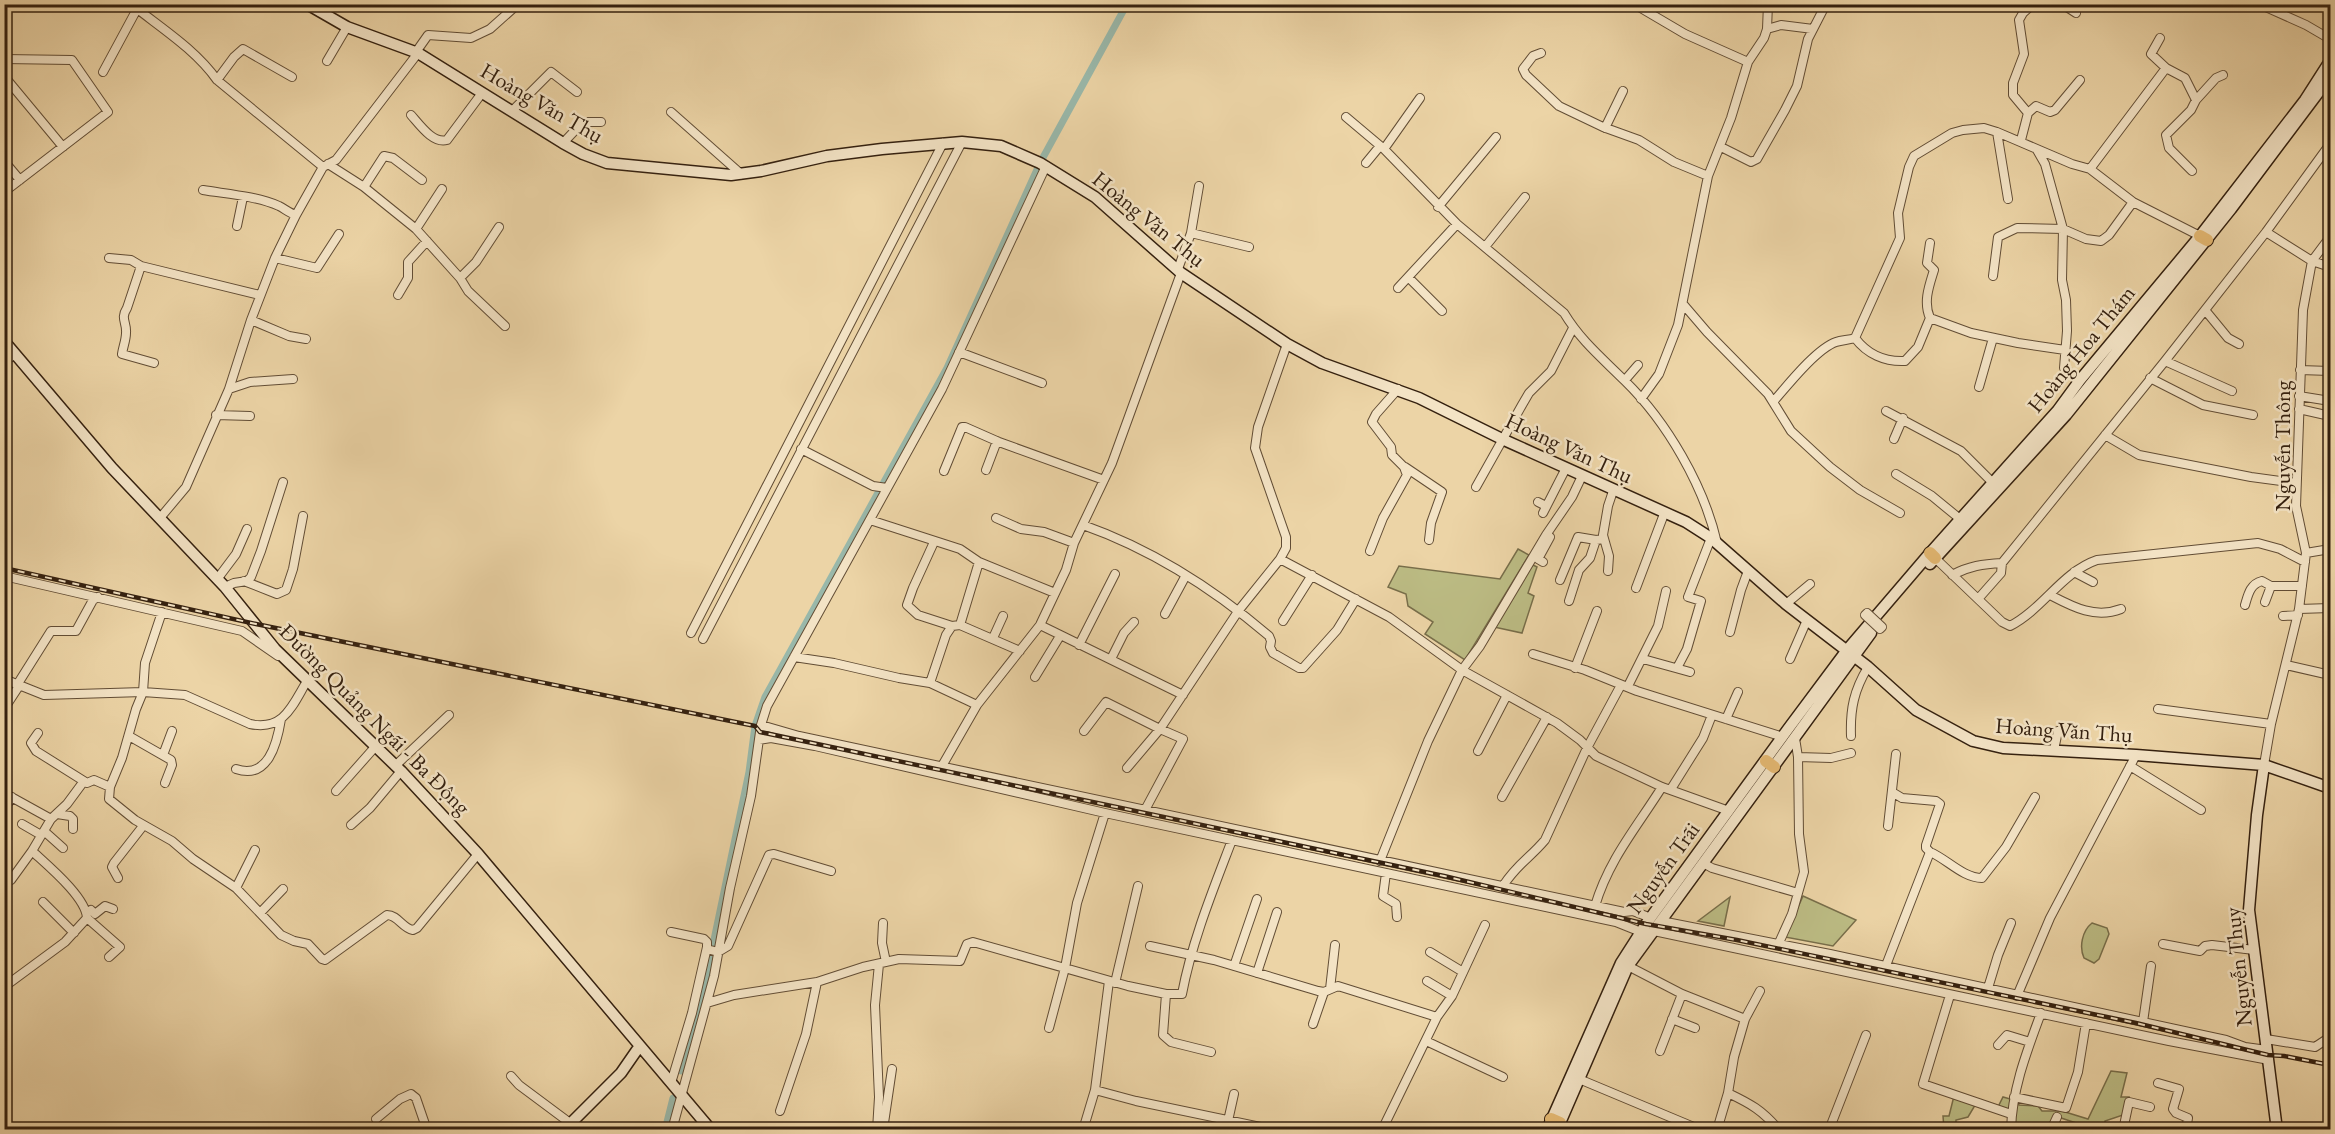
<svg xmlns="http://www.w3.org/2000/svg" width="2335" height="1134" viewBox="0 0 2335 1134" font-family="'EB Garamond',serif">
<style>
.green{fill:#bcbc84;stroke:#786e4a;stroke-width:1.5}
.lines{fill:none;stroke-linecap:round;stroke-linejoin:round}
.canal{stroke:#99b8aa;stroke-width:7}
.street-casing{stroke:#624d35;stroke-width:10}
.secondary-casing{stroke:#34200f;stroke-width:13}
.primary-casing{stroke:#34200f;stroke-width:14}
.street{stroke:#f3e3c5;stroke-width:8}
.secondary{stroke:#f3e3c5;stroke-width:10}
.primary{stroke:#e6ba73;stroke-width:12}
.rail-casing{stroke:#34200f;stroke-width:4.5}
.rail{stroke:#f3e3c5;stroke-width:2;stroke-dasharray:7;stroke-linecap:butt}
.street-bridge-casing{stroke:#624d35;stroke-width:10;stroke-linecap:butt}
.street-bridge{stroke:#f3e3c5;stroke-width:8}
.labels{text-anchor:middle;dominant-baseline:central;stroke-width:5;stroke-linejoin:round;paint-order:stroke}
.street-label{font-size:22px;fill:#34200f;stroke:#f3e3c5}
</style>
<rect width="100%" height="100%" fill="#ecd4a6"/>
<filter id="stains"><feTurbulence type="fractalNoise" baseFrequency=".00333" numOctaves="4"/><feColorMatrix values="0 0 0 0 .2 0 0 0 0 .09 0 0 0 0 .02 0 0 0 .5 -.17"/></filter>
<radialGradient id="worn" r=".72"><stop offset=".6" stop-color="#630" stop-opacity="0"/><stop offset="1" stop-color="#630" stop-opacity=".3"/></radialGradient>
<path class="green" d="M 1518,549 L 1529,555 L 1465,660 L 1425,634 L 1433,622 L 1408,606 L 1406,594 L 1388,587 L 1399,566 L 1500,579 Z
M 1531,564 L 1537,567 L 1528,593 L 1534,596 L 1522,633 L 1494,627 Z
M 1803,896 L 1856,920 L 1833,946 L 1785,937 Z
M 1730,897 L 1724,926 L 1698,921 Z
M 2092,923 L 2107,928 L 2109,934 L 2099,959 L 2094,963 L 2084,958 C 2079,947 2082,931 2092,923 Z
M 2111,1071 L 2127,1073 L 2121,1097 L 2129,1097 L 2126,1114 L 2105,1121 L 2106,1129 L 2084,1129 L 2085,1126 L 2058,1117 L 2049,1129 L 2045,1129 L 2041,1125 L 2023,1126 L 2023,1129 L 2007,1129 L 2008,1125 L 2014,1119 L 1997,1109 L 2003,1097 L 2010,1099 L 2016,1095 L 2019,1105 L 2038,1106 L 2042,1111 L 2062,1111 L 2088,1119 Z
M 1954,1096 L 1977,1102 L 1968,1117 L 1956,1120 L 1956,1125 L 1962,1129 L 1944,1129 L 1943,1116 L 1949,1116 Z"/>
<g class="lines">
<path class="canal" d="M 681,1071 L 695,1031 L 749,772 L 755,726 L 765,697 L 947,368 L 1040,163 L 1127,4
M 665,1130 L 673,1098"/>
<g class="street-casing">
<path id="street" d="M 131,4 C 161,28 195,49 217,80 L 323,167
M 1634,4 L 1685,34 L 1748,62
M 2062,4 L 2076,13
M 2259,4 L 2306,25 L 2330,39
M 320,12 L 326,4
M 1767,29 L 1781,25 L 1813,29
M 2160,38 L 2151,54 L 2166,68
M 416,52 L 428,35 L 471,38 L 490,29 L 518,4
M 1541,53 L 1533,56 L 1523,69 L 1526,75 L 1559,106 L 1603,127 L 1639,140 L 1674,162 L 1708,176
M 4,59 L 72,60 L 108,112 L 4,192
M 327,61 L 347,27
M 103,72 L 137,9
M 4,76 L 63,147
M 217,80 L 234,57 L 243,49 L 292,77
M 2196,100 L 2216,78 L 2223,75
M 512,111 L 551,72 L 577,92
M 671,112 L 741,174
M 2028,113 L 2036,106 L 2050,112 L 2055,110 L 2080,80
M 411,115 C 420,125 433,144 447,140 L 482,93
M 1346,117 L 1384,149 L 1457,224 L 1564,313 C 1581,341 1602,358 1625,381 C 1667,422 1704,486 1717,543
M 1605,128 L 1623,91
M 1997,132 L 2008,199
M 2021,140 L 2028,113 L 2013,95 L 2013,83 L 2024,54 L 2019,20 L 2023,13 L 2033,4
M 563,143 L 583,122 L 601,122
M 1721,147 L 1751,162 L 1757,159 L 1785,110 L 1797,86 L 1808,39 L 1826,4
M 1384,149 L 1420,98
M 2037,150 L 2045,164 L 2063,229 L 2062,280 L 2066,300 L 2067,331 L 2064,368 L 2080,380
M 4,161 L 20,180
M 1366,163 L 1380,146
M 328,164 L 364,187 L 416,229 L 460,278 L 468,291 L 505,326
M 2090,169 L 2166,68 L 2185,78 L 2196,100 L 2191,110 L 2166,135 L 2169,148 L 2192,171
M 364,187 L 384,156 L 393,158 L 422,180
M 203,190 C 227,194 256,196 279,206 C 285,209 289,213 296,215
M 1438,207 L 1496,137
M 237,226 L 243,197
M 416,229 L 442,189
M 2266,232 L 2312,261 L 2330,267
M 1191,233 L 1249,247
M 1930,243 L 1927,263 L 1934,270 C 1929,286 1923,302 1930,318 L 1971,333 L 2018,343 L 2065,350
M 1485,247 L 1525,197
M 109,258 L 131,260 L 141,266 L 260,295
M 275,258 L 317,268 L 339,234
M 141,266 L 127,308 C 120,319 127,322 126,333 C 126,340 123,347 122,354 L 154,363
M 1178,269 L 1191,233 L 1199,186
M 1993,276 L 1998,237 L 2017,228 L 2063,229 L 2086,239 L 2101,241 L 2109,235 L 2133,202
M 460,278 L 476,262 L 499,227
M 1409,278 L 1442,311
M 1398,288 L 1457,224
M 398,295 L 408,278 L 408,262 L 427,241
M 1683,304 L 1707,332 L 1768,394 L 1791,431 L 1830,467 L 1860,490 L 1900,513
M 2205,310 L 2228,338 L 2239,344
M 251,320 L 289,336 L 306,339
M 1855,338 C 1867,354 1885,362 1905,361 L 1918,347 L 1930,318
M 959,352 L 1042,383
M 2165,361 L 2232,391
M 4,362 L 15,354
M 2300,370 L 2330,371
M 2150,378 L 2203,405 L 2253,415
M 1625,380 L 1638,365
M 1979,387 L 1993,338
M 229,389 L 250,382 L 293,379
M 2299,396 L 2330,401
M 1641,399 L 1659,374 L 1678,325 L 1708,176 L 1731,118 L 1748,62 L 1764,38 L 1767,29 L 1768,4
M 1773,402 C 1787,386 1816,349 1836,342 C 1842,340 1849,340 1855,338 L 1900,238 L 1898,213 L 1909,167 L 1914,156 L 1952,133 L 1963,130 L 1984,128 L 1997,132 L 2072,164 L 2090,169 L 2133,202 L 2200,236
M 2299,409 L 2330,416
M 1886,411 L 1961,451 L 1993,483
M 216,415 L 250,416
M 2330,419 L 2330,426
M 2105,435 L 2139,455 L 2251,477 L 2296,483
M 1894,439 L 1903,418
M 801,449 L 873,486 L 887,488
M 1405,467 L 1442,492 L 1431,523 L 1429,540
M 986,470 L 997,441
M 944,471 L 960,432 L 962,427 L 965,427 L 999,442 L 1104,480
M 1896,474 L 1932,496 L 1960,519
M 1476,487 L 1522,405 L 1529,393 L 1551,371 L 1573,328
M 1538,502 L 1546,506
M 1543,513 L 1566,468
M 160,518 L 186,487 L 229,389 L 251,320 L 275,258 L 296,215 L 323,167 L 336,160 L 418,53
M 996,518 L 1021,529 L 1044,532 L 1074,543
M 870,520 L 960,549 L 979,562 L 1055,593
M 1083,525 C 1151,549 1215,590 1269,636 L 1271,641 L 1270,647 L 1273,653 L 1299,668 L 1303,668 L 1337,630 L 1356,599
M 934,542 L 913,588 L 907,605 L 918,615 L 952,626
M 1370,551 L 1383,518 L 1407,475 L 1404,467 L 1392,455 L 1391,447 L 1372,422 L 1376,414 L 1398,389
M 2306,553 L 2330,549
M 1935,558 L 2002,622 L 2010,626 C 2043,609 2062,572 2097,560 L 2258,543 L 2280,549 L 2305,562
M 1280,559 L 1286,548 L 1286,537 L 1255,448 L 1258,427 L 1287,344
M 1543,562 L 1538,559 L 1550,537
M 1608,571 L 1609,556 L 1603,535 L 1608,506 L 1613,491
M 2074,572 L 2093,582
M 1952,575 C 1969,566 1983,564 2002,563
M 4,576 L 242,631 L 278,656
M 218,578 L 236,554 L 247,529
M 1560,580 L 1578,537 L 1596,540
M 244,581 L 277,594 L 286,590 L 293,569 L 303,516
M 225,587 L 234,583 L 247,581 L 251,577 L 261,551 L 283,482
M 1636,588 L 1664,514
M 2050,595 C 2073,607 2095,619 2121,609
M 1978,599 L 2001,573 L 2002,563 L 2165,361 L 2266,232 L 2330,144
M 1569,601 L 1579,570 L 1590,558 L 1596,540 L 1604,539
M 2265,602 L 2271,586
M 1786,604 L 1810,584
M 2245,605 C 2248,595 2250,584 2262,581 L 2271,586 L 2302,586
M 2299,609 L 2330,608
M 162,612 L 145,663 L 143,692 L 136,709 L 122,758 L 110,787 L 109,799 L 135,820 L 172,841 L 193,859 L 236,888 L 281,935 L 294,941 L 308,944 L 322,959 L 325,960 L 387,915 C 398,915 402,928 413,930 L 417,928 L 478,854
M 1165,614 L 1185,577
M 2283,616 L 2298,615
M 1283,621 L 1312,575
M 960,625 L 979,562
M 1040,625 L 1183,695
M 1730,632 L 1741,590 L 1748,571
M 691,633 L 943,143
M 993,638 L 1003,616
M 703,639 L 962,142
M 1079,645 L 1115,574
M 1533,654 L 1585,670 L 1637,691 L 1783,737
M 794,657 L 834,663 L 899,678 L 930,683 L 977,705
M 1111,659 L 1124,633 L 1134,622
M 1643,659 L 1690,672
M 1790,659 L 1807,620
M 2286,665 L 2330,675
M 1575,668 L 1597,611
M 1677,668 L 1687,649 L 1701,601 L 1688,597 L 1711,538
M 1035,677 L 1060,636
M 4,679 L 44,695 L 143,692 L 185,695 L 250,724 C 284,731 292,706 307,681
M 930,683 L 946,635 L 952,626 L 960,625 L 1020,651
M 17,685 L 51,631 L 76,631 L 93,600 L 98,597
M 1628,686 L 1658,626 L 1666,591
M 4,709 L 19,686
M 2158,709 L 2271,724
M 1726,719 L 1738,692
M 761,725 L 799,736 L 1624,912 L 1633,911 L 1651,918
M 1084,731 L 1106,702 L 1160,729 L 1239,610 L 1280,559 L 1389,617 L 1462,670 L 1557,723 L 1580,740 L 1596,756 L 1662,787 L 1729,811
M 38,733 L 31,743 L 36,751 L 87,783 L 94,780 L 110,787
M 129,736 L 171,760 L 172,765 L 165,783
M 1851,736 C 1850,709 1854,690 1868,667
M 759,740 L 771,738 L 815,746 L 1105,813 L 1616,922 L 1641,932
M 2054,750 L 2058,731
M 1478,751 L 1507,695
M 163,755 L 172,731
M 1798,757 L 1831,758 L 1851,753
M 2264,765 L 2271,724 L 2299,609 L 2306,553 L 2296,506 L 2303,310 L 2312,261 L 2330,237
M 395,766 L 449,715
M 942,766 L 977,705 L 1040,625 L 1066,570 L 1074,543 L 1112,463 L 1181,273
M 2130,766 L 2201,810
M 1127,768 L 1160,729 L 1183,739 L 1145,810
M 236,769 C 268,780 277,744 281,719
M 1671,789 L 1703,738 L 1712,715
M 336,791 L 375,747
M 1892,792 L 1902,798 L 1936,801 L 1940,804 L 1926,845 L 1926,848 L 1930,852
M 4,793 L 51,819
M 1502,797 L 1547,717
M 4,810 L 12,797
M 57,814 L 70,816 L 73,819 L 73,829
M 22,824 L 41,835
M 351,825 L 370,808 L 401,771
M 1888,826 L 1896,754
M 44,831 L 63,848
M 1380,861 L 1428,741 L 1462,670 L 1480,646 L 1546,535 L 1572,497 L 1582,476
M 1703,863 L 1712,868 L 1798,893
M 1386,873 L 1383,896 L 1396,904 L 1397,917
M 118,878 L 112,867 L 114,863 L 143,826
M 11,880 L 32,851
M 1503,886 C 1517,864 1530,858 1545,840 L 1587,748 L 1621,685
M 236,888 L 255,850
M 43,902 L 74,933
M 1595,906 C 1609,859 1637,827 1662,787
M 87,913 L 91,910 L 95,914 L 105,906 L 113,909
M 260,913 L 283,889
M 87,918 L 120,947 L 109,957
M 1661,921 L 1830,954 L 2226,1040 L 2245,1047 L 2267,1050
M 883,923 L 882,943 L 886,962
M 1654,931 L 2169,1041 L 2269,1060
M 2163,944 L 2200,951 L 2205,946 L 2212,945 L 2254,950
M 1778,945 L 1792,914 L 1804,872 L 1799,834 L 1798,757 L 1795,738
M 1150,946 L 1214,960 L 1318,991 L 1324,992 L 1338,986 L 1437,1017
M 707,949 L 718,952 L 728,946 L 769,855 L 774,854 L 831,871
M 1430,952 L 1463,972
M 1234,966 L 1257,899
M 1628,966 L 1682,994 L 1745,1019
M 1885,968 L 1930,852 C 1947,859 1963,878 1982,878 L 2006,847 L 2035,797
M 1257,973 L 1277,912
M 1427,981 L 1452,996
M 1115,983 L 1138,886
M 4,987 L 65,942 L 87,918 C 86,897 47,865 32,851 L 51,819 L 67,804 L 84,781
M 1988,988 L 1998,955 L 2011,923
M 1330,989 L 1335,945
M 1166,994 L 1163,1035 L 1171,1042 L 1211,1052
M 1950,995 L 1923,1084 L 2011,1114
M 2017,996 L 2050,918 L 2136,755
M 707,1003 L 734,995 L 817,982 L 863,967 L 899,959 L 960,961 L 967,944 L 973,942 L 1128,986 L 1166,994 L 1182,994 C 1192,941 1213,890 1232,840
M 1672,1019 L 1695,1028
M 2143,1022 L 2151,966
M 1313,1024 L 1324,992
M 1049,1028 L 1065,968 L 1077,903 L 1105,813
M 2266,1039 L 2315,1047 L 2330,1037
M 1426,1041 L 1503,1077
M 1998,1045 L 2007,1035 L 2030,1042
M 1660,1051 L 1682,994
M 511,1076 L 519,1085 L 570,1123
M 1579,1079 L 1701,1130
M 671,1083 L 692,1013 L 707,947 L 707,942 L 704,939 L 671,932
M 2158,1083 L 2179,1089 L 2173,1109 L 2176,1113 L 2188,1118 L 2186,1130
M 1095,1090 L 1136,1101 L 1275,1130
M 1728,1093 C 1751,1104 1762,1110 1779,1130
M 2014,1097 L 2066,1108 L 2078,1072 L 2086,1023
M 780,1111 L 806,1034 L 817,982
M 376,1119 L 400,1099 L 411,1094 L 416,1098 L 427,1130
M 672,1130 L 714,976 L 730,888 L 751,796 L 761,725 L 767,706 L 942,389 L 1046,166
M 877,1130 L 879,1097 L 875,1005 L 879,964
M 877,1130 L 884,1123 L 892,1069
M 1083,1130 L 1095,1090 L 1109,981
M 1226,1130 L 1234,1094
M 1382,1130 L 1437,1017 L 1452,996 L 1485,925
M 1717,1130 L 1728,1093 L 1734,1057 L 1745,1019 L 1760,991
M 1829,1130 L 1866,1035
M 2011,1130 C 2012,1089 2027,1051 2041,1013
M 2051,1130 L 2057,1117
M 2123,1130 L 2129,1102 L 2150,1107"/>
</g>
<g class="secondary-casing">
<path id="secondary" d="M 307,4 L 347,27 L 418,53 L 563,143 L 583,154 L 607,163 L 731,175 L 761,171 L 827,156 L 882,149 L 962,142 L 1001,146 L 1040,163 L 1095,197 L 1181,273 L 1287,344 L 1322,363 L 1419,398 L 1502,439 L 1686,522 L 1711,538 L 1786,604 L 1868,667 L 1916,710 L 1973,741 L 2003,748 L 2136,755 L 2264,765 L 2330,788
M 4,341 L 112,468 L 225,587 L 275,649 L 401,771 L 478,854 L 711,1130
M 1930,564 L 2066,415 L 2231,209 L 2330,77
M 2264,765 L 2257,815 L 2249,910 L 2277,1130
M 564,1130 L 621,1073 L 639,1047
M 1547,1130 L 1621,963 L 1646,924 L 1788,729 L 1847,650 L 1930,553 L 2058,410 L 2080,380 L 2200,236 L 2305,100 L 2330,61
M 1557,1130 L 1628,966 L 1871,633"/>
</g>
<g class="primary-casing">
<path id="primary" d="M 2200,236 L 2207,240
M 1930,553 L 1935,558
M 1766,761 L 1774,767
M 1551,1119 L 1560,1123"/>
</g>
<use href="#street" class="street"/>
<use href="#secondary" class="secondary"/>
<use href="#primary" class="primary"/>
<g class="rail-casing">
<path id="rail" d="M 4,568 L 256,624 L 755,726 L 760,732 L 1444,876 L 1646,924 L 1737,940 L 2136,1023 L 2268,1055 L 2284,1056 L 2330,1065"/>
</g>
<use href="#rail" class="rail"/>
<g class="street-bridge-casing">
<path id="street-bridge" d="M 1867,613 L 1882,627 L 1880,629 L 1865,615 Z"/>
</g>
<use href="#street-bridge" class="street-bridge"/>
</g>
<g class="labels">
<g class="street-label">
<text transform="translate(542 103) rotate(30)">Hoàng Văn Thụ</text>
<text transform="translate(1149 219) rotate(39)">Hoàng Văn Thụ</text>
<text transform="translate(2081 349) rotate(-51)">Hoàng Hoa Thám</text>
<text transform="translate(2282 446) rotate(-90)">Nguyễn Thông</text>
<text transform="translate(1569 448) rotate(25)">Hoàng Văn Thụ</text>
<text transform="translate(375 719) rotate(45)">Đường Quảng Ngãi - Ba Động</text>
<text transform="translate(2064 730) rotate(4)">Hoàng Văn Thụ</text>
<text transform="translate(1663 868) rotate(-54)">Nguyễn Trãi</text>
<text transform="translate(2238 967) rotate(-96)">Nguyễn Thụy</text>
</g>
</g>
<rect width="2335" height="1134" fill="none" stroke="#ecd4a6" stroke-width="24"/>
<rect x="6" y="6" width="2323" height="1122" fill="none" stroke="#34200f" stroke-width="3"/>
<rect x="12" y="12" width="2311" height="1110" fill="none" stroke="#34200f" stroke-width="1.5"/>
<rect width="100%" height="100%" filter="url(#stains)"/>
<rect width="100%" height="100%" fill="url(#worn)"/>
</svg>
